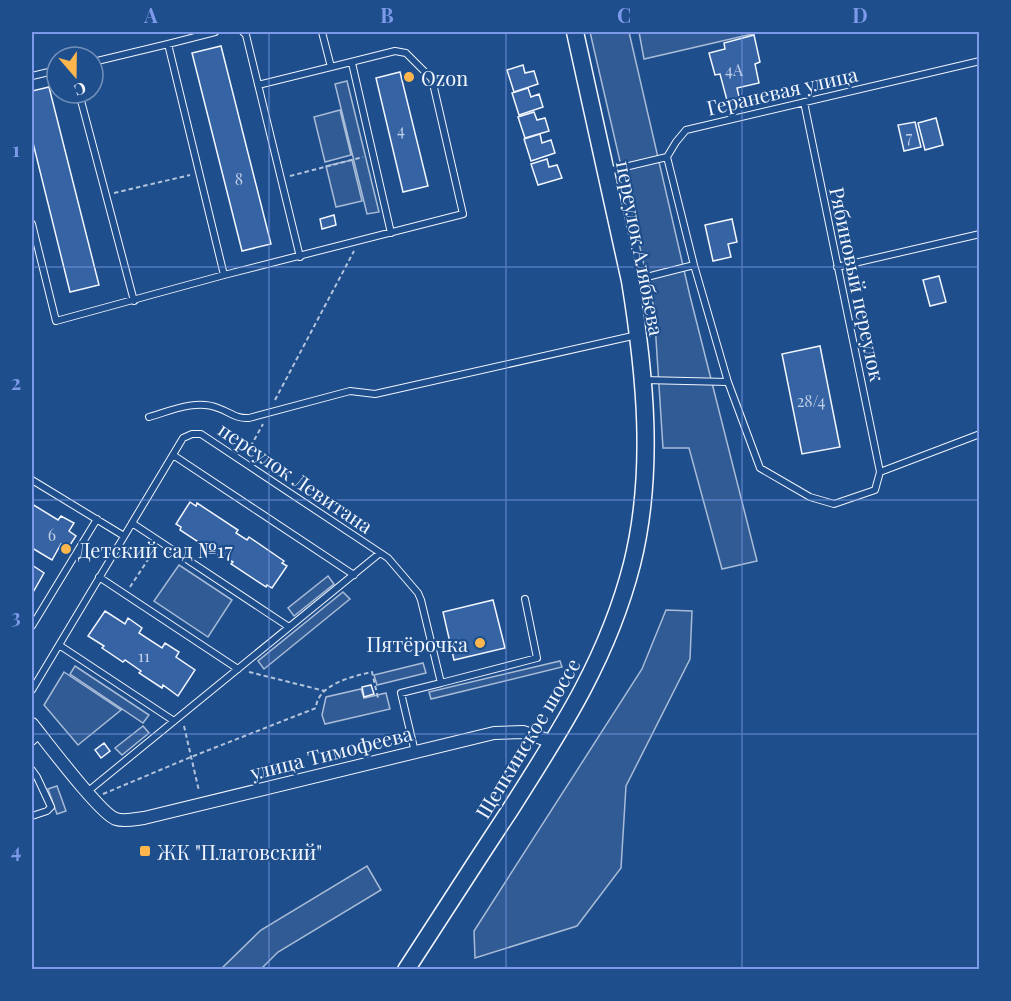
<svg xmlns="http://www.w3.org/2000/svg" width="1011" height="1001" viewBox="0 0 1011 1001" font-family="'Playfair Display',serif">
<style>
.built{fill:#305b95;stroke:#a8bbd7;stroke-width:1.5}
.building{fill:#3563a3;stroke:#f2f6ff;stroke-width:1.5}
.lines{fill:none;stroke-linecap:round;stroke-linejoin:round}
.service-casing{stroke:#f2f6ff;stroke-width:8}
.minor-casing{stroke:#f2f6ff;stroke-width:14}
.secondary-casing{stroke:#f2f6ff;stroke-width:19}
.path{stroke:#b3c4dc;stroke-width:2;stroke-dasharray:4.5 3;stroke-linecap:butt}
.service{stroke:#1f4e8c;stroke-width:6}
.minor{stroke:#1f4e8c;stroke-width:12}
.secondary{stroke:#1f4e8c;stroke-width:16}
.grid{fill:none;stroke:#7d9aea;stroke-width:1.5;stroke-opacity:0.55}
.poi-dot{fill:#ffb74d;stroke:#1f4e8c;stroke-width:2}
.labels{text-anchor:middle;dominant-baseline:central;stroke-width:4.5;stroke-linejoin:round;paint-order:stroke}
.number-label{font-size:16px;fill:#c3d1e8}
.poi-label{font-size:20px;fill:#f2f6ff;stroke:#1f4e8c;text-anchor:start}
.street-label{font-size:20px;fill:#f2f6ff;stroke:#1f4e8c}
.neatline{fill:none;stroke:#7d9aea;stroke-width:2}
.grid-label{font-size:20px;text-anchor:middle;font-weight:bold;fill:#7d9aea}
</style>
<rect width="100%" height="100%" fill="#1f4e8c"/>
<path class="built" d="M 590,32 L 629,32 L 690,296 L 757,561 L 722,569 L 689,448 L 663,448 L 654,308 Z
M 639,32 L 761,32 L 644,59 Z
M 347,81 L 379,212 L 367,214 L 335,84 Z
M 340,110 L 351,155 L 325,162 L 314,117 Z
M 352,160 L 362,201 L 336,207 L 326,166 Z
M 179,565 L 232,600 L 208,637 L 154,601 Z
M 328,576 L 334,584 L 294,616 L 288,608 Z
M 343,592 L 350,599 L 264,669 L 258,661 Z
M 666,610 L 692,611 L 690,659 L 626,786 L 621,868 L 577,926 L 475,958 L 474,931 L 642,669 Z
M 560,661 L 562,667 L 431,699 L 429,692 Z
M 423,663 L 426,673 L 377,685 L 374,675 Z
M 75,666 L 149,715 L 143,723 L 70,674 Z
M 64,672 L 121,710 L 78,745 L 44,705 Z
M 361,689 L 364,698 L 386,693 L 390,709 L 325,724 L 322,715 L 326,697 Z
M 143,726 L 149,733 L 122,755 L 115,748 Z
M 57,786 L 66,811 L 57,814 L 48,789 Z
M 367,866 L 381,890 L 278,952 L 261,969 L 221,969 L 261,930 Z"/>
<path class="building" d="M 754,35 L 760,62 L 755,64 L 759,83 L 737,88 L 740,101 L 728,104 L 720,74 L 715,75 L 709,53 L 725,49 L 724,43 Z
M 221,46 L 271,244 L 242,251 L 192,53 Z
M 523,65 L 525,73 L 534,71 L 538,84 L 514,92 L 507,70 Z
M 400,72 L 428,186 L 403,192 L 376,78 Z
M 49,87 L 99,285 L 70,292 L 32,139 L 32,91 Z
M 528,88 L 531,97 L 539,94 L 543,107 L 519,115 L 512,93 Z
M 534,112 L 537,120 L 545,118 L 549,131 L 525,138 L 518,117 Z
M 936,118 L 943,145 L 925,150 L 918,123 Z
M 915,122 L 921,147 L 904,151 L 898,125 Z
M 540,134 L 542,143 L 551,140 L 555,153 L 531,161 L 524,139 Z
M 547,159 L 549,167 L 557,165 L 562,178 L 538,185 L 531,164 Z
M 334,215 L 336,225 L 322,229 L 320,219 Z
M 732,219 L 737,242 L 728,244 L 731,257 L 713,261 L 705,225 Z
M 939,276 L 946,302 L 930,306 L 923,280 Z
M 820,346 L 840,447 L 802,454 L 782,354 Z
M 190,502 L 196,506 L 197,503 L 238,530 L 236,533 L 247,540 L 249,537 L 284,561 L 282,563 L 287,566 L 272,588 L 267,585 L 266,587 L 231,564 L 233,562 L 222,555 L 221,557 L 180,530 L 181,527 L 176,524 Z
M 32,504 L 58,520 L 61,516 L 74,523 L 69,531 L 76,536 L 68,548 L 61,544 L 52,560 L 32,548 Z
M 32,565 L 44,573 L 32,594 Z
M 493,600 L 505,648 L 454,660 L 443,612 Z
M 105,611 L 125,624 L 128,618 L 142,628 L 139,633 L 162,648 L 165,643 L 179,652 L 176,657 L 195,670 L 178,696 L 163,685 L 162,688 L 139,673 L 141,671 L 125,660 L 123,662 L 102,648 L 104,646 L 88,636 Z
M 371,685 L 374,694 L 364,697 L 362,687 Z
M 104,743 L 110,751 L 101,758 L 95,750 Z"/>
<g class="lines">
<g class="service-casing">
<path id="service" d="M 215,32 L 168,44 L 224,275
M 243,32 L 246,35 L 300,257
M 93,62 L 168,44
M 352,63 L 391,233
M 32,76 L 57,70
M 258,85 L 331,67
M 79,93 L 134,301
M 667,157 L 694,265 L 728,382 L 760,468 L 810,497 L 834,504 L 875,490 L 880,472 L 804,102
M 608,171 L 667,157 L 676,142 L 686,130 L 980,61
M 32,224 L 56,321 L 224,275 L 463,214 L 432,79 L 406,53 L 395,51 L 331,67 L 322,32
M 837,267 L 980,234
M 631,281 L 694,265
M 644,380 L 728,382
M 149,417 C 170,411 196,399 218,408 C 230,412 236,419 249,418 L 350,391 L 375,394 L 637,335
M 173,455 L 354,575
M 880,472 L 980,434
M 32,480 L 124,536
M 132,523 L 289,627
M 99,577 L 238,669
M 32,626 L 97,519
M 59,645 L 174,721
M 441,683 L 537,658 L 525,599
M 32,690 L 183,438 L 192,434 L 201,434 L 388,558 L 418,593 L 421,600 L 441,683 L 401,693 L 415,752
M 32,742 L 40,735
M 32,770 L 37,777 L 51,807 L 47,811 L 32,816
M 87,792 L 380,553"/>
</g>
<g class="minor-casing">
<path id="minor" d="M 32,724 C 45,740 101,815 116,819 C 124,822 136,819 144,818 L 494,733 L 523,732 L 553,742"/>
</g>
<g class="secondary-casing">
<path id="secondary" d="M 406,970 C 441,916 475,863 510,810 C 561,730 608,658 632,564 C 655,472 645,373 630,281 L 575,32"/>
</g>
<path class="path" d="M 290,176 L 363,157
M 114,193 L 190,175
M 275,400 L 354,251
M 247,453 L 263,424
M 130,587 L 155,549
M 249,672 L 325,691
M 184,726 L 199,791
M 103,794 L 191,757 L 316,708 C 317,684 354,676 372,672 L 378,698"/>
<use href="#service" class="service"/>
<use href="#minor" class="minor"/>
<use href="#secondary" class="secondary"/>
</g>
<path class="grid" d="M 269,32 L 269,970M 506,32 L 506,970M 742,32 L 742,970M 32,267 L 980,267M 32,500 L 980,500M 32,734 L 980,734"/>
<g class="poi-dot">
<circle cx="409" cy="77" r="6"/>
<circle cx="66" cy="549" r="6"/>
<circle cx="480" cy="643" r="6"/>
<rect x="139" y="845" width="12" height="12" rx="3"/>
</g>
<g class="labels">
<g class="number-label">
<text x="734" y="69">4А</text>
<text x="401" y="129">4</text>
<text x="909" y="136">7</text>
<text x="239" y="178">8</text>
<text x="811" y="400">28/4</text>
<text x="52" y="534">6</text>
<text x="144" y="655">11</text>
</g>
<g class="poi-label">
<text x="421" y="77">Ozon</text>
<text x="78" y="549">Детский сад №17</text>
<text x="468" y="643" text-anchor="end">Пятёрочка</text>
<text x="157" y="851">ЖК "Платовский"</text>
</g>
<g class="street-label">
<text transform="translate(782 90) rotate(-13)">Гераневая улица</text>
<text transform="translate(641 248) rotate(79)">переулок Алябьева</text>
<text transform="translate(858 284) rotate(78)">Рябиновый переулок</text>
<text transform="translate(296 477) rotate(34)">переулок Левитана</text>
<text transform="translate(527 738) rotate(-59)">Щепкинское шоссе</text>
<text transform="translate(331 752) rotate(-14)">улица Тимофеева</text>
</g>
</g>
<rect width="1011" height="1001" fill="none" stroke="#1f4e8c" stroke-width="66"/>
<g transform="translate(75 75) rotate(160)"><circle r="28" fill="#1f4e8c" stroke="#7391ba" stroke-width="1.5"/>
<path d="M0-4.5L10 22L0 15L-10 22Z" fill="#ffb74d"/>
<text y="-9" font-size="16" font-weight="bold" text-anchor="middle" fill="#f2f6ff">С</text>
</g>
<rect x="33" y="33" width="945" height="935" class="neatline"/>
<g class="grid-label">
<text x="151" y="23">A</text>
<text x="387" y="23">B</text>
<text x="624" y="23">C</text>
<text x="860" y="23">D</text>
<text x="16" y="157">1</text>
<text x="16" y="390">2</text>
<text x="16" y="624">3</text>
<text x="16" y="858">4</text>
</g>
</svg>
